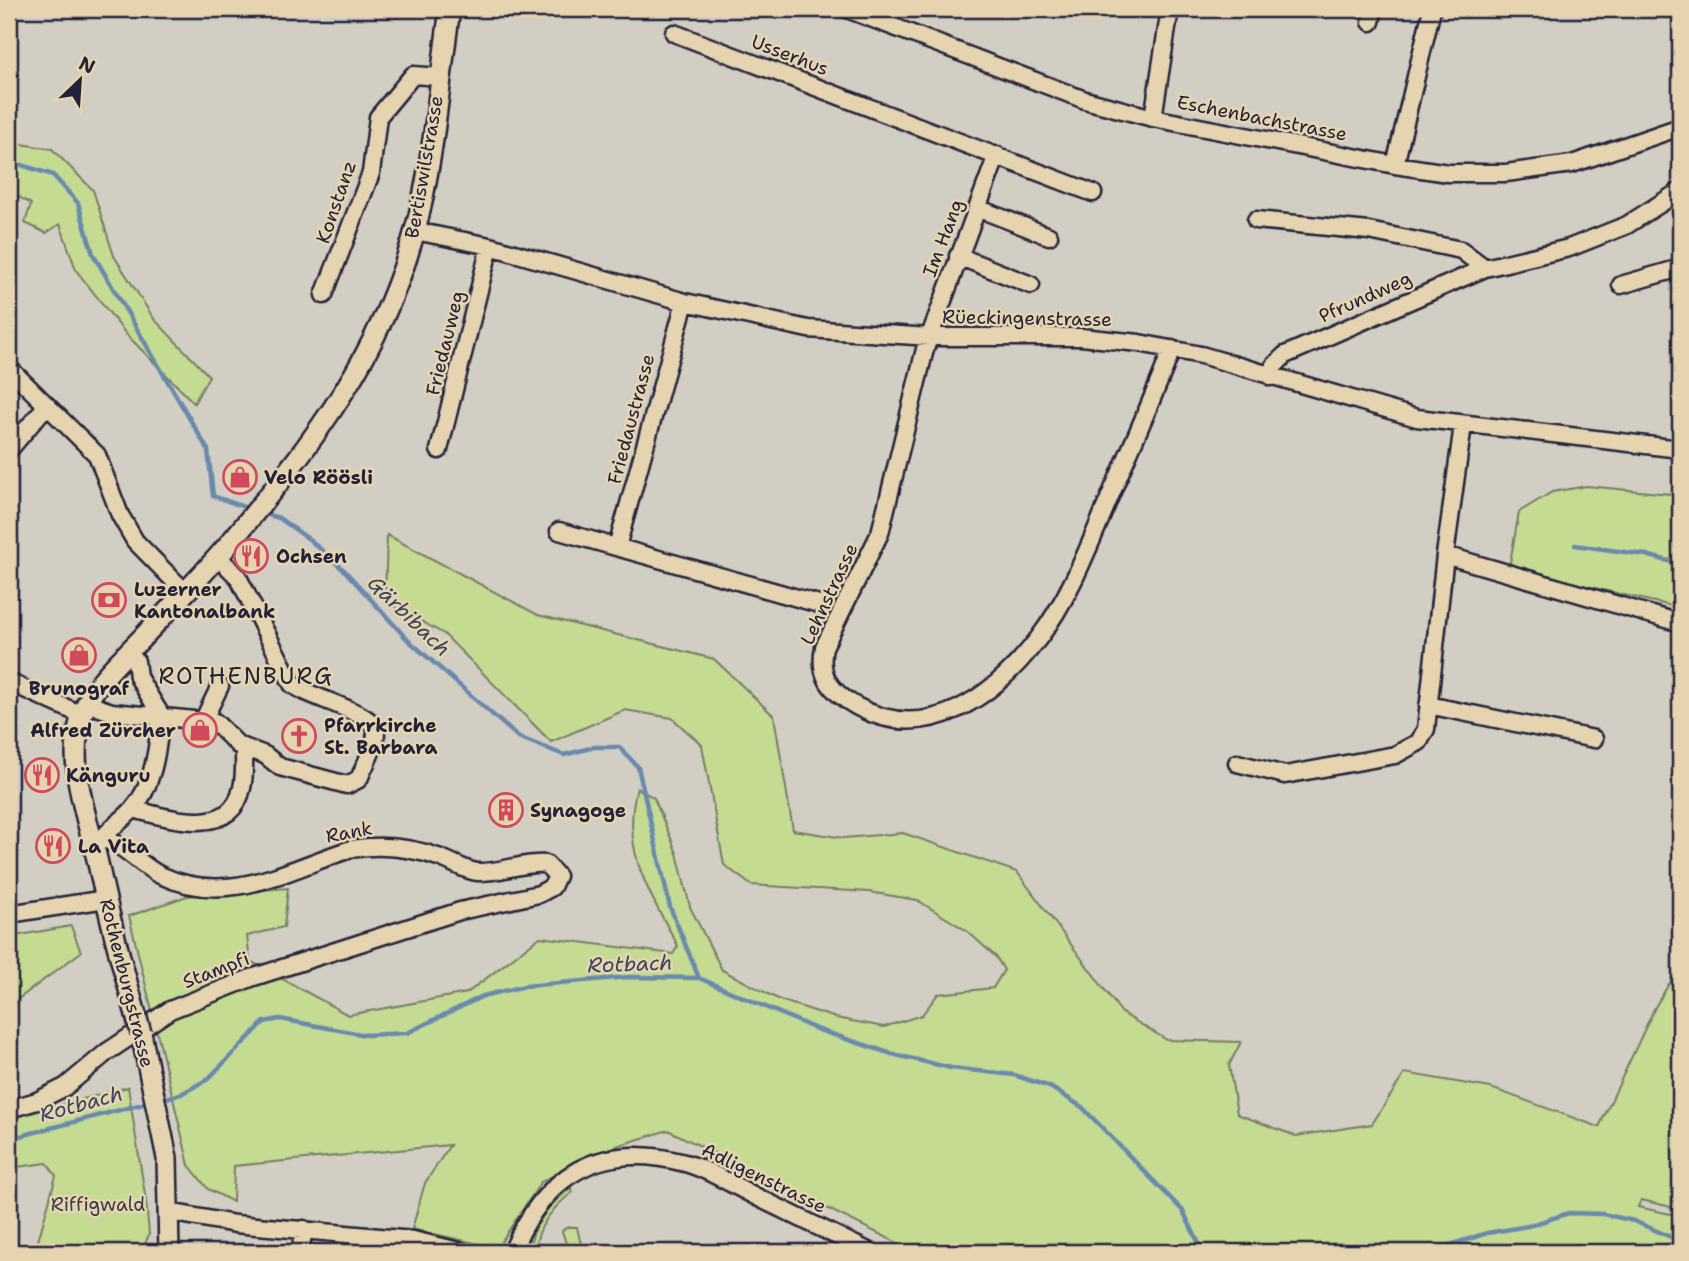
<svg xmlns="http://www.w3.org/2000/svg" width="1689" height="1261" viewBox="0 0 1689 1261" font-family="'Shantell Sans',sans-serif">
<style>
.green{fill:#c4db91;stroke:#737e66;stroke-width:2}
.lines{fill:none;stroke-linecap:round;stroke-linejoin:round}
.stream{stroke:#6a8aad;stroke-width:4.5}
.minor-casing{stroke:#22223b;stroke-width:21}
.major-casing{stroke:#22223b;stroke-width:24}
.minor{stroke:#e6d4b1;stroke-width:16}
.major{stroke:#e6d4b1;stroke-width:19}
.major-bridge-casing{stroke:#22223b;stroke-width:24;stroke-linecap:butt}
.major-bridge{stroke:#e6d4b1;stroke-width:19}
.labels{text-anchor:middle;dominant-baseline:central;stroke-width:5;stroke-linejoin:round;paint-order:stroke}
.street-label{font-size:19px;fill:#22223b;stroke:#e6d4b1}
.poi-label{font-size:19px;font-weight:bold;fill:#22223b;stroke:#e6d4b1;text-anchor:start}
.park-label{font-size:19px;fill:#3a3e48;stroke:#e6d4b1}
.water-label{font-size:21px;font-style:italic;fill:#3a4561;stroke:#e6d4b1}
.quarter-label{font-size:23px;letter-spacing:2px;fill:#22223b;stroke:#e6d4b1}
</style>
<rect width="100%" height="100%" fill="#d3cec3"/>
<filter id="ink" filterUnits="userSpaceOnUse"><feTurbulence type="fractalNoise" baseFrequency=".0143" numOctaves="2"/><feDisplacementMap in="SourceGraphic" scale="14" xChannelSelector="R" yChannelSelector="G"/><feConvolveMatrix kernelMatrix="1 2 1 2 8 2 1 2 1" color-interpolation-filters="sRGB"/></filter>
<g filter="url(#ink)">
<path class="green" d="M 9,142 L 52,149 L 93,190 L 114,256 L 154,319 L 209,376 L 194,403 L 126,334 L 76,270 L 60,224 L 46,233 L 25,223 L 31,204 L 9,191 Z
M 1587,486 L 1680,495 L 1680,608 L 1509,568 L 1519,512 L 1552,492 Z
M 387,535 L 538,615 L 714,659 L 774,716 L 793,830 L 844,838 L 903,833 L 1017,872 L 1122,1013 L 1167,1040 L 1241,1042 L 1229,1065 L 1237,1114 L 1296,1136 L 1372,1124 L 1405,1073 L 1491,1088 L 1599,1127 L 1655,1007 L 1680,966 L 1680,1209 L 1641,1200 L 1638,1207 L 1680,1216 L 1680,1252 L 916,1252 L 668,1130 L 601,1151 L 541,1182 L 497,1248 L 412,1229 L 425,1183 L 450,1145 L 234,1166 L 233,1202 L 208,1189 L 189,1165 L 129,916 L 187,896 L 288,888 L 284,927 L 247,936 L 250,961 L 348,1015 L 467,993 L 540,937 L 673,954 L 678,946 C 650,893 620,851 637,788 L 654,798 L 677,853 L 690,907 L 722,970 L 780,1000 L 836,1018 L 884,1027 L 922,1015 L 938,994 L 993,988 L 1004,970 L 996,957 L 967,931 L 917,900 L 869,892 L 751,885 L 724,865 L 702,745 L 672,718 L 625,710 L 551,742 L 444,634 L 385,601 Z
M 71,926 L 81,952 L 17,1000 L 9,1020 L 9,937 Z
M 128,1087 L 146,1201 L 149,1234 L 142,1252 L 35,1252 L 56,1176 L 47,1163 L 9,1168 L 9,1119 Z
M 571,1188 L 573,1192 C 555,1205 534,1229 536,1252 L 530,1252 C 529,1228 552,1202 571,1188 Z
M 567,1227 L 577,1227 L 580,1241 L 589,1252 L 556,1252 L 556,1246 L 566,1243 L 562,1231 Z"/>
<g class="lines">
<path class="stream" d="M 9,161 L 53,175 L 78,203 L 93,254 L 208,450 L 213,496 L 250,509
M 262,513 L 279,518 L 310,540 L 345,571 L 407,639 L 518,737 L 564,755 L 594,747 L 619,747 L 638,767 L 670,907 L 699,978
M 1575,545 L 1646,555 L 1680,564
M 159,1100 L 181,1094 L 208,1079 L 264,1022 L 280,1019 L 366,1035 L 407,1033 L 483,996 L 525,986 L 629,977 L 699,978 L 816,1029 L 892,1054 L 951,1068 L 1014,1075 L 1050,1087 L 1082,1107 L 1183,1211 L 1203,1252
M 9,1139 L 150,1102
M 1429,1252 L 1487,1233 L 1528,1226 L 1569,1213 L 1603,1214 L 1634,1221 L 1680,1241"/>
<g class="minor-casing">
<path id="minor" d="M 847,9 L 1085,100 L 1153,118 L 1395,165 L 1448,173 L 1506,173 L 1572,164 L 1680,127
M 1371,22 L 1374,9
M 674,33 L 1093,193
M 1153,118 L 1170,9
M 997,155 L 925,349 L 880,533 L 824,647 C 818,676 831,692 856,706 C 928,746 994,696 1038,639 C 1072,595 1092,538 1114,487 C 1134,441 1154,396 1172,349
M 1395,165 L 1432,9
M 977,208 L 1049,236
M 1256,220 L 1369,231 L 1461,250 L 1485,268
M 415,231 L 490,246 L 685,302 L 808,329 L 930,337 L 1081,337 L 1139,343 L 1201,355 L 1417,418 L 1680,449
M 958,256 L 1031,285
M 1621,285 L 1680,268
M 324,295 L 371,173 L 378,117 L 413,75 L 440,77
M 9,368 L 97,455 L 120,515 L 135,541 L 185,592
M 1271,377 L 1274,366 L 1285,355 L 1485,268 L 1569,248 L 1627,225 L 1680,191
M 9,450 L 47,405
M 439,450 L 490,246
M 559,531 L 819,604
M 617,547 L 685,302
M 1445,555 L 1680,623
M 136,661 L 138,677 L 162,717
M 9,682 L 82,715
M 1428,705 L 1594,739
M 97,707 L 112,712 L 215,722 L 238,745 L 265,755 L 280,767 L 347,785 L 359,779 C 364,766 376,746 376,732 C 376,712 308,698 292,684 L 238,577 L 218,557
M 203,721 L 220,686
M 1237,763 L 1285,775 L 1395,755 L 1419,742 L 1426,729 L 1445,555 L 1463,425
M 133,809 C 168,818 231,839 242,788 C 245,775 244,761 244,749
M 104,837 C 112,826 123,820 132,810 C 152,788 157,753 160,725
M 9,914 L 106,899
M 9,1109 L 37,1101 L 65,1087 L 107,1052 L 170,1010 L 251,978 L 460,911 L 539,894 L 552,887 L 557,876 L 546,864 C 523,862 500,873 477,872 C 466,871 452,862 441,858 C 411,847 383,844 351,849 C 285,870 229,907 160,875 C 137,864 119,836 91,838
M 169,1212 L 235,1224 L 413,1240 L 463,1252
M 300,1252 L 304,1229
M 512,1252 C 544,1175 599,1141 681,1162 C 707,1168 734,1186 759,1198 C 796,1216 833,1234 870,1252"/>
</g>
<g class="major-casing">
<path id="major" d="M 119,953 C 111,922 104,891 97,859 C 86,814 67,765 81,718 C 90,686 120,661 142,638 C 171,607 201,577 229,544 C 316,439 386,350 419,215 C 435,148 440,77 450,9
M 141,1033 L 167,1158 L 169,1252"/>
</g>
<use href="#minor" class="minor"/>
<use href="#major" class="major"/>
<g class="major-bridge-casing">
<path id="major-bridge" d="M 119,953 L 141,1033"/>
</g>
<use href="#major-bridge" class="major-bridge"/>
</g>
</g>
<defs>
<g id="shop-ring" transform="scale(1.75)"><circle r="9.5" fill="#e6d4b1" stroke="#d1495b" stroke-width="1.5"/><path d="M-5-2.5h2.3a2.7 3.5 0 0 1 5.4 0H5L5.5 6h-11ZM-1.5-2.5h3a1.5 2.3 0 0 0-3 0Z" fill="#d1495b"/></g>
<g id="restaurant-ring" transform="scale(1.75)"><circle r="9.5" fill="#e6d4b1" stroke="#d1495b" stroke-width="1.5"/><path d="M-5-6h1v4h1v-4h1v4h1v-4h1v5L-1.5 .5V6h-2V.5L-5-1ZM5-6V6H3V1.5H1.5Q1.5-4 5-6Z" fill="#d1495b"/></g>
<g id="bank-ring" transform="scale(1.75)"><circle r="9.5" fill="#e6d4b1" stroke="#d1495b" stroke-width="1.5"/><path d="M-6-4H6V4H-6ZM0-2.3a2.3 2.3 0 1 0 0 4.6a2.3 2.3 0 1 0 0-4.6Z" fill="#d1495b"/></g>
<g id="church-ring" transform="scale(1.75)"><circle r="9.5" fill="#e6d4b1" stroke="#d1495b" stroke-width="1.5"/><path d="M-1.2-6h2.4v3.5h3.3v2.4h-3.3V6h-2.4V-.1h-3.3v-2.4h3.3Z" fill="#d1495b"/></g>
<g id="building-ring" transform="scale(1.75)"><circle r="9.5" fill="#e6d4b1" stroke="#d1495b" stroke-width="1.5"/><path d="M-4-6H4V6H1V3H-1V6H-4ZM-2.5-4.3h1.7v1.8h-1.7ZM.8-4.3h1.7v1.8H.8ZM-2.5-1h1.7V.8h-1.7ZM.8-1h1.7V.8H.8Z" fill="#d1495b"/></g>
</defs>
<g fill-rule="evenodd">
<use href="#shop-ring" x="240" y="477"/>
<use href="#restaurant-ring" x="251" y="556"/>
<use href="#bank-ring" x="109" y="600"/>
<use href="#shop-ring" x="79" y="655"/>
<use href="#shop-ring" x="200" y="730"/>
<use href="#church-ring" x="299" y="736"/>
<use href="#restaurant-ring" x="42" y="775"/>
<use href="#building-ring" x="506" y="810"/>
<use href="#restaurant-ring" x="53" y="846"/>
</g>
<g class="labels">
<g class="street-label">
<text transform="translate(790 55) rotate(21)">Usserhus</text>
<text transform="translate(1262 118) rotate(11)">Eschenbachstrasse</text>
<text transform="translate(424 167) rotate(-80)">Bertiswilstrasse</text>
<text transform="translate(336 202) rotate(-71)">Konstanz</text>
<text transform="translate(943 238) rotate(-69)">Im Hang</text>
<text transform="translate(1365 297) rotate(-24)">Pfrundweg</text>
<text transform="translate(1027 318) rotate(1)">Rüeckingenstrasse</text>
<text transform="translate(445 343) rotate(-76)">Friedauweg</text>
<text transform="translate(631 419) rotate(-75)">Friedaustrasse</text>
<text transform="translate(829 594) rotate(-65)">Lehnstrasse</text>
<text transform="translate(349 832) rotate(-11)">Rank</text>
<text transform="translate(216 970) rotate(-21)">Stampfi</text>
<text transform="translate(127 983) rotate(76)">Rothenburgstrasse</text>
<text transform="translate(764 1178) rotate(26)">Adligenstrasse</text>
</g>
<g class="poi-label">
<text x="264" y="477">Velo Röösli</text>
<text x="276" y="556">Ochsen</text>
<text x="134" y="589">Luzerner<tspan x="134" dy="22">Kantonalbank</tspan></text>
<text x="79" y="688" text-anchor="middle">Brunograf</text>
<text x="324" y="725">Pfarrkirche<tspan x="324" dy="22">St. Barbara</tspan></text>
<text x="176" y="730" text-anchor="end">Alfred Zürcher</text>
<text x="66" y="775">Känguru</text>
<text x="530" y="810">Synagoge</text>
<text x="78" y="846">La Vita</text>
</g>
<g class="park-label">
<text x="98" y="1204">Riffigwald</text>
</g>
<g class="water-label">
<text transform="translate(409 616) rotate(44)">Gärbibach</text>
<text transform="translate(630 964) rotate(-2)">Rotbach</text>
<text transform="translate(81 1104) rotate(-15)">Rotbach</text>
</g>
<g class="quarter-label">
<text x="246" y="676">ROTHENBURG</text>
</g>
</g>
<rect width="1689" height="1261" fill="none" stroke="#e6d4b1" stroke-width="35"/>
<rect x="18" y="18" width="1654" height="1226" fill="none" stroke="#22223b" stroke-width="2.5" filter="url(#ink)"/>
<g transform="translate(80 80) rotate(25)" stroke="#e6d4b1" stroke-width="5" paint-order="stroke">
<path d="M0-5L12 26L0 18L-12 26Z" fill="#22223b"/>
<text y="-10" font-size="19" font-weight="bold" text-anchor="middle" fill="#22223b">N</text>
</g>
</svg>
